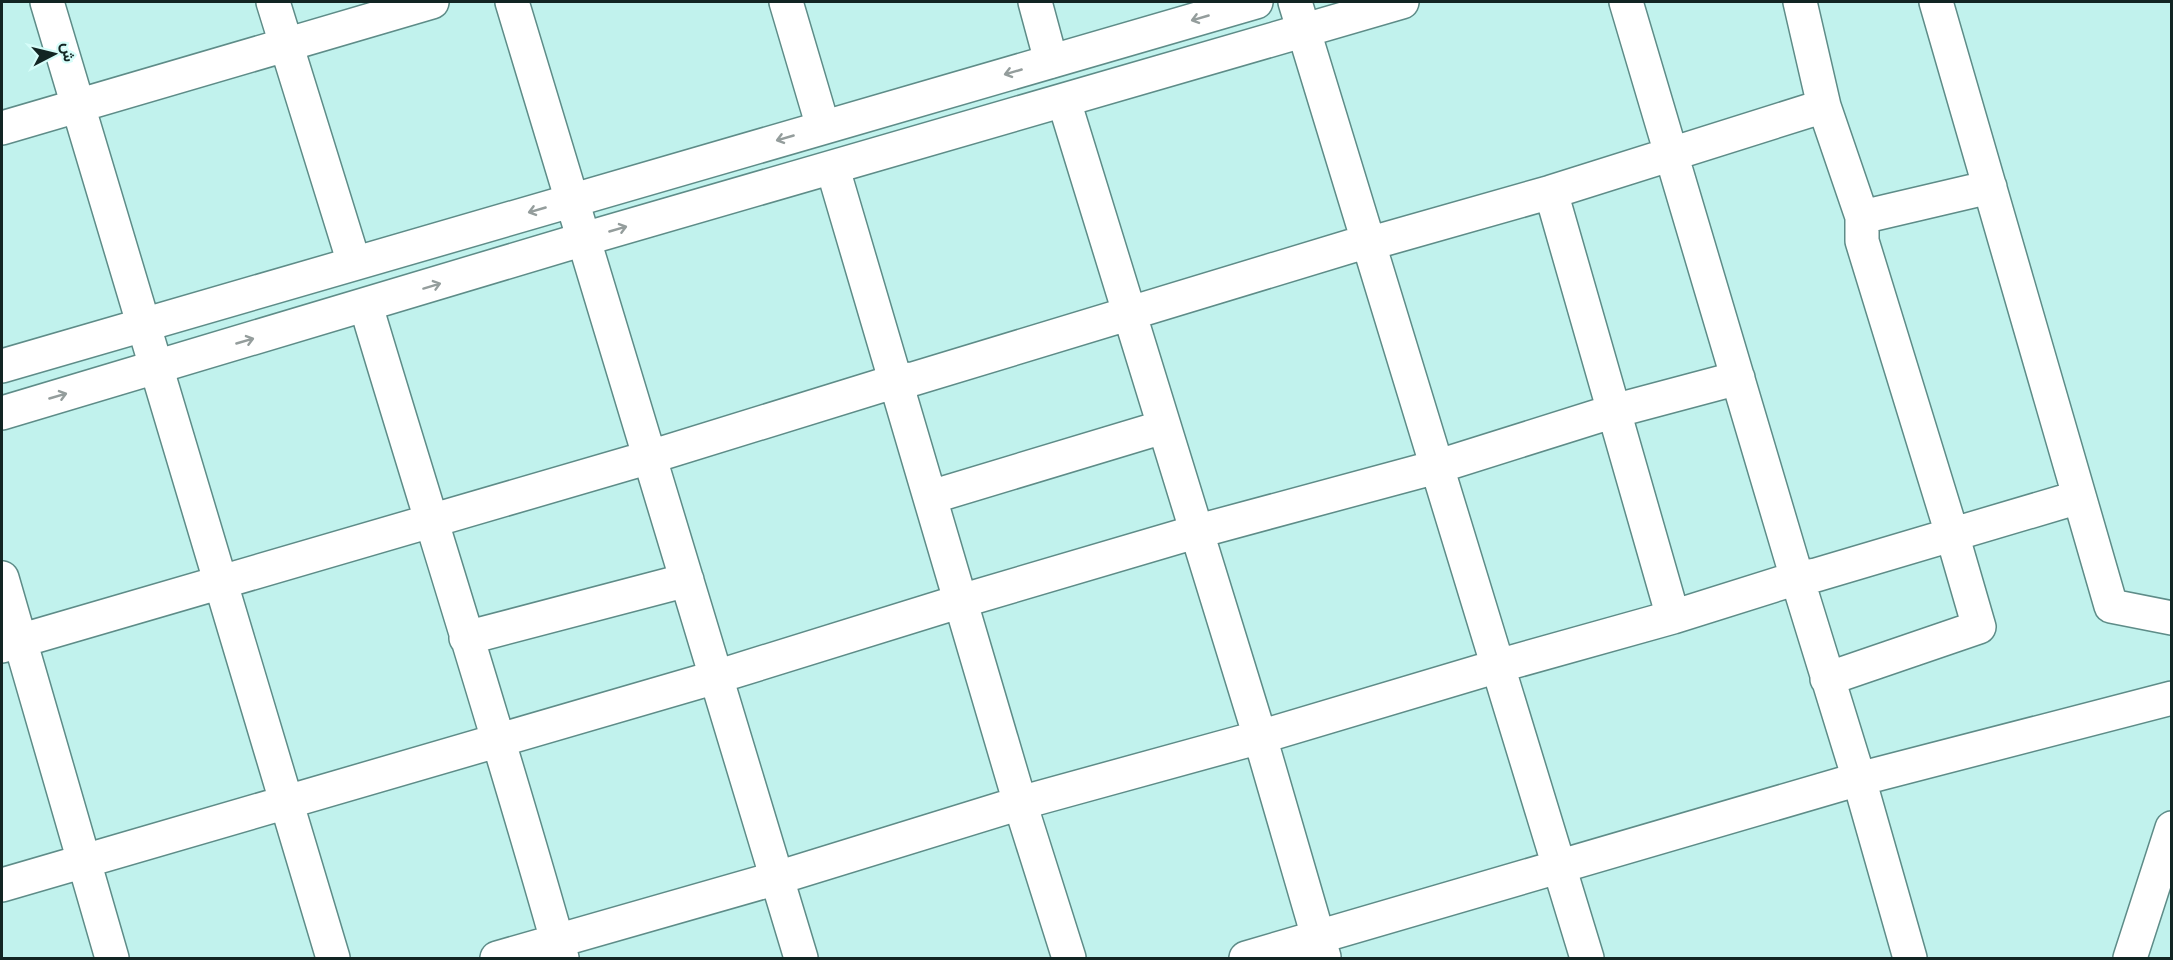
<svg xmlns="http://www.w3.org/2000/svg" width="2173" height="960" viewBox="0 0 2173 960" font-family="Manrope,Vazirmatn,sans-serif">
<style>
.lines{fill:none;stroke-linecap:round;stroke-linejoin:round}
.minor-casing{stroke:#5e8c88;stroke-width:36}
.major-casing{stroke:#5e8c88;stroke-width:36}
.minor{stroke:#fff;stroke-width:33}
.major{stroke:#fff;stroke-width:33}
.oneway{stroke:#949d9c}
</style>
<rect width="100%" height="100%" fill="#c1f2ed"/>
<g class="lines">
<g class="minor-casing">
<path id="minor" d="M 47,2 L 333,958
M 273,2 L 354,263
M 512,2 L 801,958
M 786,2 L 823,127
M 1035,2 L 1051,61
M 1295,2 L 1587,958
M 1626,2 L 1797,578 L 1859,779 L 1910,958
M 1800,2 L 1824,106 L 1862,217 L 1862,241 L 1952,534 L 1979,627 L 1827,679
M 1936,2 L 2111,606 L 2172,618
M 1064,101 L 1260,737 L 1324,957
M 2,128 L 432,2
M 833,169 L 1020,803 L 1069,958
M 1862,217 L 1990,187
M 366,306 C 431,523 501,740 562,958
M 931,497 L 1163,427
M 2,578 L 112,958
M 1673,617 L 1551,192 L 1824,106
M 466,638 L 687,580
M 2,646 L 650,457 L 896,381 L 913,379 L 1368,241 L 1382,240 L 1551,192
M 2,885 L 716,677 L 961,601 L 1195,532 L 1436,467 L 1614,411 L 1738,378
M 497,958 L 777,878 L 1020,803 L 1260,737 L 1498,666 L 1673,617 L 1797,578 L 1816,575 L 2079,497
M 1246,958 L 1859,779 L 2172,698
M 2130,958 L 2172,828"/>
</g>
<g class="major-casing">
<path id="major" d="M 2,366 L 1256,2
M 2,413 L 584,239 L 1402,2"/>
</g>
<use href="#minor" class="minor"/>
<use href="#major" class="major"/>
</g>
<defs><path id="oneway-shaft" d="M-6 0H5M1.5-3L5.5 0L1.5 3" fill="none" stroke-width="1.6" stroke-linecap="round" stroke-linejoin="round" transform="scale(1.5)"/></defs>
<g class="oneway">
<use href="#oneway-shaft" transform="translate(1200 18) rotate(164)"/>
<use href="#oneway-shaft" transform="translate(1013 72) rotate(164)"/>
<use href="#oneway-shaft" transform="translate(785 138) rotate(164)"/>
<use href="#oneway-shaft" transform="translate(537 210) rotate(164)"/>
<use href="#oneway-shaft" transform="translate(618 229) rotate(-16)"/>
<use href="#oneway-shaft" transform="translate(432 286) rotate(-17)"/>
<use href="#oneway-shaft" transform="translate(245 341) rotate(-16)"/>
<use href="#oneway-shaft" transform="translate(58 396) rotate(-16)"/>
</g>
<rect width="2173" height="960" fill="none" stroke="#122523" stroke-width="6"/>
<g transform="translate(54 54) rotate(83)" stroke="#d6fdf9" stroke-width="4.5" paint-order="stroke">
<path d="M0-4.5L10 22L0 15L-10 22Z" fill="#122523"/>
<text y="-9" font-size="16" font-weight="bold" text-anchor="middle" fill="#122523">ش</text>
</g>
</svg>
